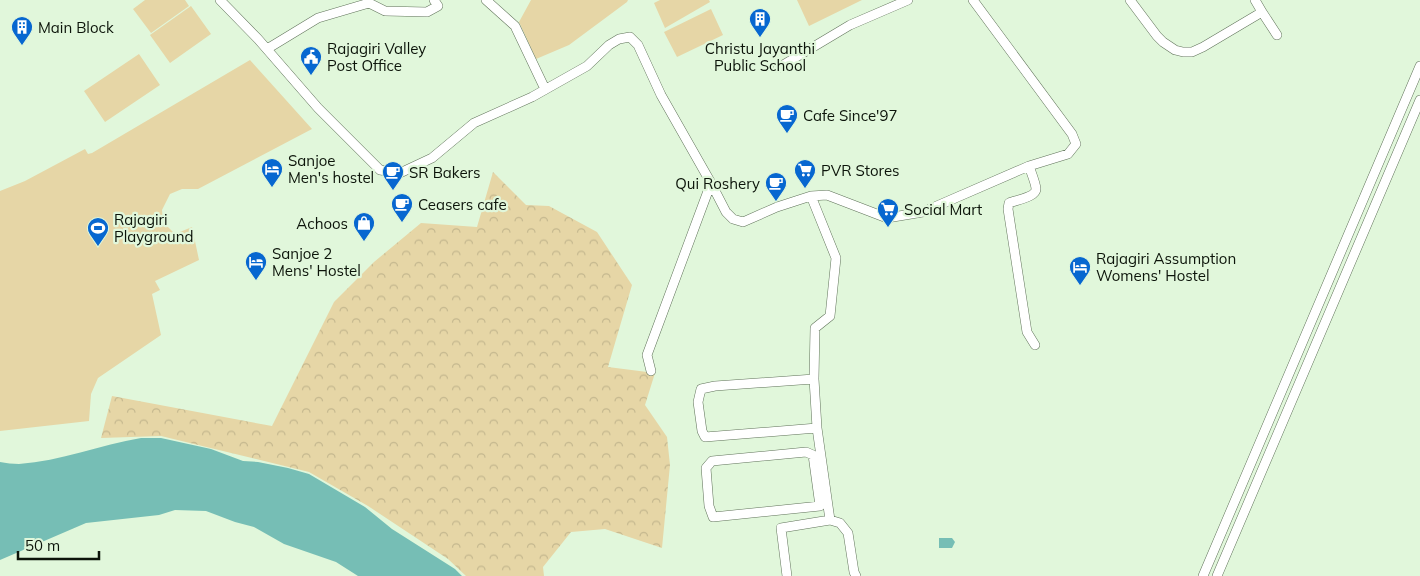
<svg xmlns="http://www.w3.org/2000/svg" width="1420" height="576" viewBox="0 0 1420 576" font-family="Mulish,sans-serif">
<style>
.forest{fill:url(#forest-crowns)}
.garden{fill:#e6d6a6}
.water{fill:#76beb5}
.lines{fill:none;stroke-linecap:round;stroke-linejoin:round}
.minor-casing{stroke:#60735a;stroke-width:10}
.minor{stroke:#fff;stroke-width:9}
.labels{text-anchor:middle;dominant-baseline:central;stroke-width:4.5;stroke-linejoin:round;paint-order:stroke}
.poi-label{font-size:15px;fill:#0c140a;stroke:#e1f7db;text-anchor:start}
</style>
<defs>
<pattern id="forest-crowns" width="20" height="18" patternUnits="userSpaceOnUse" patternTransform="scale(1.25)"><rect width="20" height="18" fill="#e6d6a6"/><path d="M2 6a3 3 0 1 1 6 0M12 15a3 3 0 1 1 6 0" fill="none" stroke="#c4b78e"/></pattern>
</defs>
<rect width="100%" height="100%" fill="#e1f7db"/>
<path class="forest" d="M 493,172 L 526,205 L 549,206 L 597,232 L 632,285 L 608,367 L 655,373 L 645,405 L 667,437 L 670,465 L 662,548 L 605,529 L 571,532 L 543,567 L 544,576 L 466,576 L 448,559 L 368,506 L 309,472 L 161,436 L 101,438 L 112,396 L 272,426 L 334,302 L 374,262 L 421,223 L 477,227 Z"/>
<path class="garden" d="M 145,0 L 185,0 L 189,6 L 151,33 L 133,9 Z
M 531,0 L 628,0 L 627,2 L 569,45 L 536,59 L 519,22 Z
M 660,0 L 709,0 L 710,2 L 665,28 L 654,3 Z
M 797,0 L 862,0 L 809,26 Z
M 191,6 L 211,34 L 170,63 L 150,35 Z
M 711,9 L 723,35 L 677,57 L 664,32 Z
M 139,54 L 160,85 L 105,122 L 84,91 Z
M 250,60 L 312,129 L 198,189 L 182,189 L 170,194 L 162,210 L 163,222 L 175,234 L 192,227 L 199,260 L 155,281 L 160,290 L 152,294 L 161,335 L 98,378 L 91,394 L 89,421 L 0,431 L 0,191 L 25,181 L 85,149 L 88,154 L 92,153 Z"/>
<path class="water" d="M 141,438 L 161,438 L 211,449 L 243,461 L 258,462 L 288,468 L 309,474 L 365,507 L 392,529 L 455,569 L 462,576 L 358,576 L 336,562 L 284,544 L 254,527 L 235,522 L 206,511 L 175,510 L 159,515 L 86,523 L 0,560 L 0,462 C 6,463 13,464 19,464 C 61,461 100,445 141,438 Z
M 939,538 L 952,538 L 955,542 L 952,548 L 939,548 Z"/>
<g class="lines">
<g class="minor-casing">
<path id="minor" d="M 220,0 L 258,39 L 318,108 L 380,170 L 400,173 L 432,158 L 474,123 L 532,97 L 587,66 L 609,45 L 619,39 L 630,37 L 638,45 L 661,95 L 711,183 L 726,212 L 733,219 L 743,222 L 777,207 L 811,196
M 486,0 L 515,26 L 545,89
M 1130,0 L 1157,36 L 1163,42 L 1175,50 L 1183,52 L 1192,52 L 1203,47 L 1262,12 L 1277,35
M 1255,0 L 1262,12
M 267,49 L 318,18 L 369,3 L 385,11 L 427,12 L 438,6 L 434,0
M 778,68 L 850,25 L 908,0
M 1029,166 C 1031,172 1036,184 1036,189 C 1036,197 1016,200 1009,203 L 1008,209 L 1027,332 L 1035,345
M 651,371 L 647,355 L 711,183
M 814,379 L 715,386 L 701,389 L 698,402 L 702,431 L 705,437 L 817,428
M 806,452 L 813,455 L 820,506 L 713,517 L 709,506 L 706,468 L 712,461 Z
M 830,520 L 840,523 L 848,533 L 854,572 L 856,576
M 787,576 L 781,528 L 830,520 L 817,428 L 814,379 L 815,328 L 830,316 L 836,258 L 811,196 L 827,195 L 887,218 L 923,212 L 1029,166 L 1068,154 L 1076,144 L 1072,134 L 973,0
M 1203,576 L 1420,66
M 1217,576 L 1420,100"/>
</g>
<use href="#minor" class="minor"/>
</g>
<defs>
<g id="building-pin" transform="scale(1.125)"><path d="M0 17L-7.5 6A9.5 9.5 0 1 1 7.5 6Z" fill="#0767d0" stroke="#e1f7db"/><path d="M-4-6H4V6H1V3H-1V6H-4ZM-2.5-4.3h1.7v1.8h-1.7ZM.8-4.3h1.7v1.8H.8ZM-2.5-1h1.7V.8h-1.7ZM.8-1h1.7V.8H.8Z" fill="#fff"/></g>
<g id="civic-pin" transform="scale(1.125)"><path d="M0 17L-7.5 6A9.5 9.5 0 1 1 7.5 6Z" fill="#0767d0" stroke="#e1f7db"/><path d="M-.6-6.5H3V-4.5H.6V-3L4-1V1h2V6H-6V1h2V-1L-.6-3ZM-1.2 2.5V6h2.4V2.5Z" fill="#fff"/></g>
<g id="cafe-pin" transform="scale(1.125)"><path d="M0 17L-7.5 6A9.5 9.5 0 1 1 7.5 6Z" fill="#0767d0" stroke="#e1f7db"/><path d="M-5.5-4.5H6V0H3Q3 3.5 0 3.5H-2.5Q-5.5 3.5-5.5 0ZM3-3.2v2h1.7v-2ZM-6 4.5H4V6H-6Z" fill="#fff"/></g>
<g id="hotel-pin" transform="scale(1.125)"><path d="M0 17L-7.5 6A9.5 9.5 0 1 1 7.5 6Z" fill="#0767d0" stroke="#e1f7db"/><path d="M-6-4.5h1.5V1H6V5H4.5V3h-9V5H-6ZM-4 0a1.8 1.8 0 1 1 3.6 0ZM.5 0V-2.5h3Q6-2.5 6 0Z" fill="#fff"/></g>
<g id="supermarket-pin" transform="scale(1.125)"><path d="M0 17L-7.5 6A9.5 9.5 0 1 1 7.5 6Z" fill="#0767d0" stroke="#e1f7db"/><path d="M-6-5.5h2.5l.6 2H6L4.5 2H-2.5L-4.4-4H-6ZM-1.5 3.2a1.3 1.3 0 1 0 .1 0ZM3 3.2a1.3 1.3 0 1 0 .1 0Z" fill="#fff"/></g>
<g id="shop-pin" transform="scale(1.125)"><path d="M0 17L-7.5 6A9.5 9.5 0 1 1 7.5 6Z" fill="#0767d0" stroke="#e1f7db"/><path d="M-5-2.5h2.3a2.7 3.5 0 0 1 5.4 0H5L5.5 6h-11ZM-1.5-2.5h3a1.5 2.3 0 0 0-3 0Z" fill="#fff"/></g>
<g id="stadium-pin" transform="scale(1.125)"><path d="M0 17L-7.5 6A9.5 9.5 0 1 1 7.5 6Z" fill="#0767d0" stroke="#e1f7db"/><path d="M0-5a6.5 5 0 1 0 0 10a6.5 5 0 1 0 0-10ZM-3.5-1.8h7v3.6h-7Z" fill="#fff"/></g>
</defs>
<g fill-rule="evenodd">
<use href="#building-pin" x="760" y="19"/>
<use href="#building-pin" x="22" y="27"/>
<use href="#civic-pin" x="311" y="57"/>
<use href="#cafe-pin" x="787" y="115"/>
<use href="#hotel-pin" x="272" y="169"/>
<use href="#supermarket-pin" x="805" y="170"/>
<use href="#cafe-pin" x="393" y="172"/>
<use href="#cafe-pin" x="776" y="183"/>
<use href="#cafe-pin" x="402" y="204"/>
<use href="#supermarket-pin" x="888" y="209"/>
<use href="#shop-pin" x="364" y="223"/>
<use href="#stadium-pin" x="98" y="228"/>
<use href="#hotel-pin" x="256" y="262"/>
<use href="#hotel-pin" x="1080" y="267"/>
</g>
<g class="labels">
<g class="poi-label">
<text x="38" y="27">Main Block</text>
<text x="327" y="48">Rajagiri Valley<tspan x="327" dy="17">Post Office</tspan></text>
<text x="760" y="48" text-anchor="middle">Christu Jayanthi<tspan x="760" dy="17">Public School</tspan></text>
<text x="803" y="115">Cafe Since'97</text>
<text x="288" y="160">Sanjoe<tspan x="288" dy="17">Men's hostel</tspan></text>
<text x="821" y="170">PVR Stores</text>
<text x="409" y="172">SR Bakers</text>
<text x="760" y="183" text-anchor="end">Qui Roshery</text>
<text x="418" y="204">Ceasers cafe</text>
<text x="904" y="209">Social Mart</text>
<text x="114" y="219">Rajagiri<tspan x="114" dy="17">Playground</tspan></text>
<text x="348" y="223" text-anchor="end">Achoos</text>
<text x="272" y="253">Sanjoe 2<tspan x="272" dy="17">Mens' Hostel</tspan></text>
<text x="1096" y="258">Rajagiri Assumption<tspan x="1096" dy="17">Womens' Hostel</tspan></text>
</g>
</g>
<path d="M18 551v8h81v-8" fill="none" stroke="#0c140a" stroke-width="2.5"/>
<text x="25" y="551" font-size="15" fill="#0c140a" stroke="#e1f7db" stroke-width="4" paint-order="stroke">50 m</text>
</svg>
